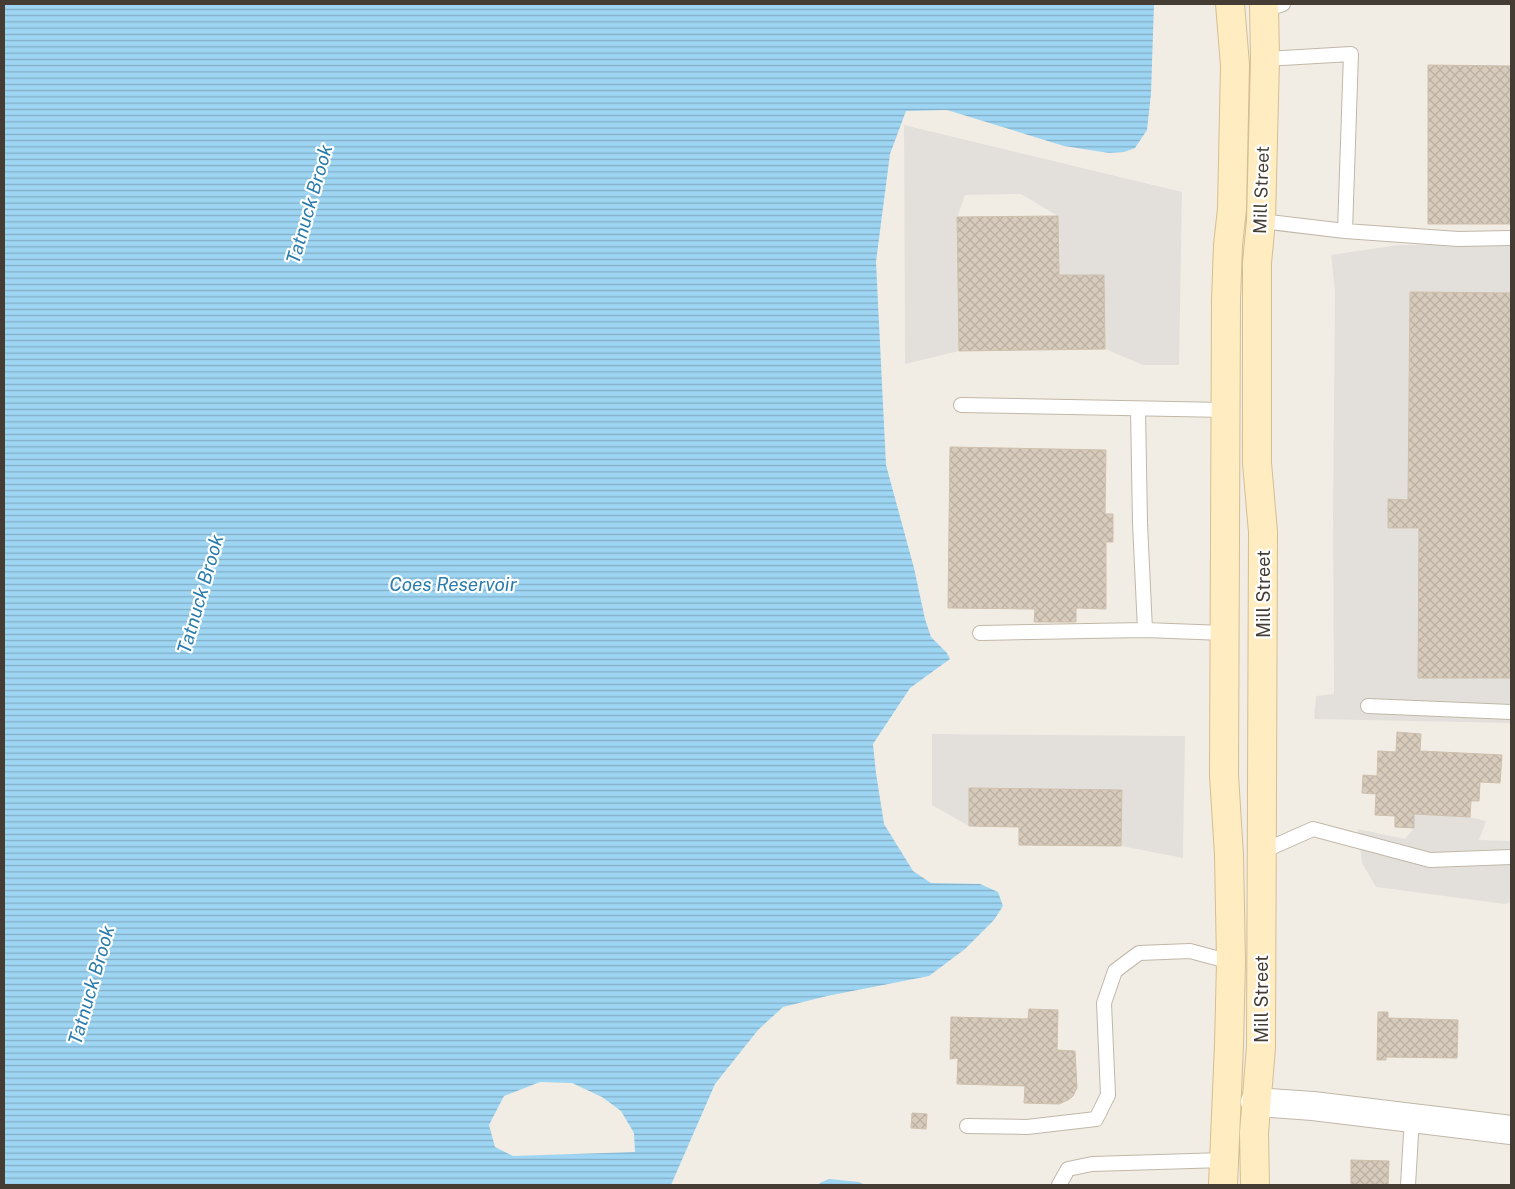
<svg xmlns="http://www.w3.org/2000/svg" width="1515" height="1189" viewBox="0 0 1515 1189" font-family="'Public Sans',sans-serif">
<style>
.parking{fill:#e3e0dc}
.water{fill:url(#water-rules);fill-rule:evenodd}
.building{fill:url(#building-cross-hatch);stroke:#cfbfac}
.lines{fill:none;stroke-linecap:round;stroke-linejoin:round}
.service-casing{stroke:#c1b7a9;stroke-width:16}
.minor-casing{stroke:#c1b7a9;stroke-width:30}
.secondary-casing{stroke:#d5be91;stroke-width:30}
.service{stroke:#fff;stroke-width:14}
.minor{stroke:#fff;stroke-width:28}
.secondary{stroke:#ffecc1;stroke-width:28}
.labels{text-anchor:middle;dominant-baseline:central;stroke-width:4.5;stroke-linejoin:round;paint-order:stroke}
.street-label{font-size:18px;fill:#453d33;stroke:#fff}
.water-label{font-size:19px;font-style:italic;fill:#297cab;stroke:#fff}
</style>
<defs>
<pattern id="water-rules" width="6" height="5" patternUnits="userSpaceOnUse" patternTransform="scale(1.25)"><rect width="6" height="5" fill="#9dd5f2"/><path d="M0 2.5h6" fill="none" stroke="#82aec5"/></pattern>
<pattern id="building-cross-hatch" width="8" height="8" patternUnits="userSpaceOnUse" patternTransform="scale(1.25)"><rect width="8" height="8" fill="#d7cbbc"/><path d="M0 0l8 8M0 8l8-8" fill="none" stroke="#baafa2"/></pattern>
</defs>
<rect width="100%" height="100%" fill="#f2ede4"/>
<path class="parking" d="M 904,125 L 1182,192 L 1179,365 L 1143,365 L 1105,349 L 1104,275 L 1059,275 L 1058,216 L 1021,194 L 965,195 L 957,218 L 959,351 L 905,364 Z
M 1398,245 L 1511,245 L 1511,293 L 1410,292 L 1408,500 L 1388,500 L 1388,527 L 1419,528 L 1418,677 L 1511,678 L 1511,723 L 1314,719 L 1316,696 L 1334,694 L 1333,516 L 1335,291 L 1331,255 Z
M 932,734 L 1185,736 L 1183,858 L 1121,846 L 1122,791 L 969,826 L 932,805 Z
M 1414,814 L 1470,817 L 1486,821 L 1479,840 L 1511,841 L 1511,902 L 1505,904 L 1376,887 L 1362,863 L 1358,829 L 1405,839 L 1414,828 Z"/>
<path class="water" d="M 4,4 L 1154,4 L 1151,94 L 1147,130 L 1135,148 L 1124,152 L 1109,153 L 1064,146 L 947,110 L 906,111 L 890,154 L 876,262 L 886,465 L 914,568 L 925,619 L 931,637 L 947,653 L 950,659 L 910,688 L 873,744 L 876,773 L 884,824 L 913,871 L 931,883 L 980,884 L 998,892 L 1003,906 L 994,920 L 965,949 L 929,976 L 827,996 L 783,1007 L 758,1030 L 715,1084 L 671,1185 L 4,1185 ZM 540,1082 L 572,1083 L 602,1097 L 621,1111 L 634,1133 L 635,1152 L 513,1156 L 495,1147 L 489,1125 L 504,1096 Z
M 829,1179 L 859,1182 L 865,1185 L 818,1185 L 820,1183 Z"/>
<path class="building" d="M 1428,65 L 1511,66 L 1511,224 L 1428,224 Z
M 1058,216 L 1059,275 L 1104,275 L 1105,349 L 959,351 L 957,217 Z
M 1410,292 L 1511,293 L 1511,678 L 1418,678 L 1419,528 L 1388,528 L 1388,499 L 1408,500 Z
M 950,447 L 1106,450 L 1105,514 L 1113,514 L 1113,542 L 1106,542 L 1106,609 L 1076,608 L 1076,622 L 1034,622 L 1035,609 L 948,608 Z
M 1397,732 L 1421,734 L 1420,751 L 1502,755 L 1500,783 L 1480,782 L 1479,801 L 1471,801 L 1470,817 L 1414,814 L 1414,828 L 1395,827 L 1395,816 L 1375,815 L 1376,794 L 1362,793 L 1363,775 L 1377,776 L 1378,751 L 1396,752 Z
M 969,788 L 1122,790 L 1121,846 L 1019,845 L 1019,827 L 969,826 Z
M 1029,1009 L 1058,1010 L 1057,1050 L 1075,1051 L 1077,1088 L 1073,1096 L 1068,1100 L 1059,1104 L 1024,1103 L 1025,1086 L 957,1084 L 958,1058 L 950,1059 L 951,1017 L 1028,1019 Z
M 1378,1012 L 1388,1012 L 1388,1018 L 1458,1020 L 1457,1058 L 1386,1057 L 1386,1060 L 1377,1060 Z
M 912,1113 L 927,1114 L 926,1129 L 911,1128 Z
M 1351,1160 L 1389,1161 L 1388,1185 L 1351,1185 Z"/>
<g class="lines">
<g class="service-casing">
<path id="service" d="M 1264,10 L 1283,4
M 1265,59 L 1351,54 L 1345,231
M 1261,221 L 1345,231 L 1458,239 L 1511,238
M 961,405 L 1226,410
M 1145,630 L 1224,633
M 980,633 L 1145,630 L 1140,523 L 1138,409
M 1368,706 L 1511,712
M 1261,852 L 1313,829 L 1430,860 L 1511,857
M 967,1126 L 1027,1127 L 1096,1119 L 1108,1095 L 1104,1003 L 1115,971 L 1139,953 L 1190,951 L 1231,962
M 1059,1185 L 1068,1169 L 1092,1164 L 1224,1160
M 1408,1185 L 1412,1118"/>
</g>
<g class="minor-casing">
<path id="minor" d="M 1255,1102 L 1313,1106 L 1511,1130"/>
</g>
<g class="secondary-casing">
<path id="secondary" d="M 1223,1185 L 1229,1045 L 1231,962 L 1229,855 L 1224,775 L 1226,300 L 1228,245 L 1232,209 L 1235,65 L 1230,4
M 1255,1185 L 1254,1133 L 1261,1047 L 1263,532 L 1257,463 L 1257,263 L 1261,221 L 1265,59 L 1264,4"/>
</g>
<use href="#service" class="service"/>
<use href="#minor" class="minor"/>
<use href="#secondary" class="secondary"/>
</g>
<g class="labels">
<g class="street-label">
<text transform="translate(1261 190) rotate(-88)">Mill Street</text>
<text transform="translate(1263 594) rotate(-90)">Mill Street</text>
<text transform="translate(1261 999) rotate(-90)">Mill Street</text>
</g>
<g class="water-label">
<text transform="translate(309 204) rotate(-74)">Tatnuck Brook</text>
<text x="453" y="584">Coes Reservoir</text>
<text transform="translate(200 594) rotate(-74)">Tatnuck Brook</text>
<text transform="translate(91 985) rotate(-74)">Tatnuck Brook</text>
</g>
</g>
<rect width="1515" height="1189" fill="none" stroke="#453d33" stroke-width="10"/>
</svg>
